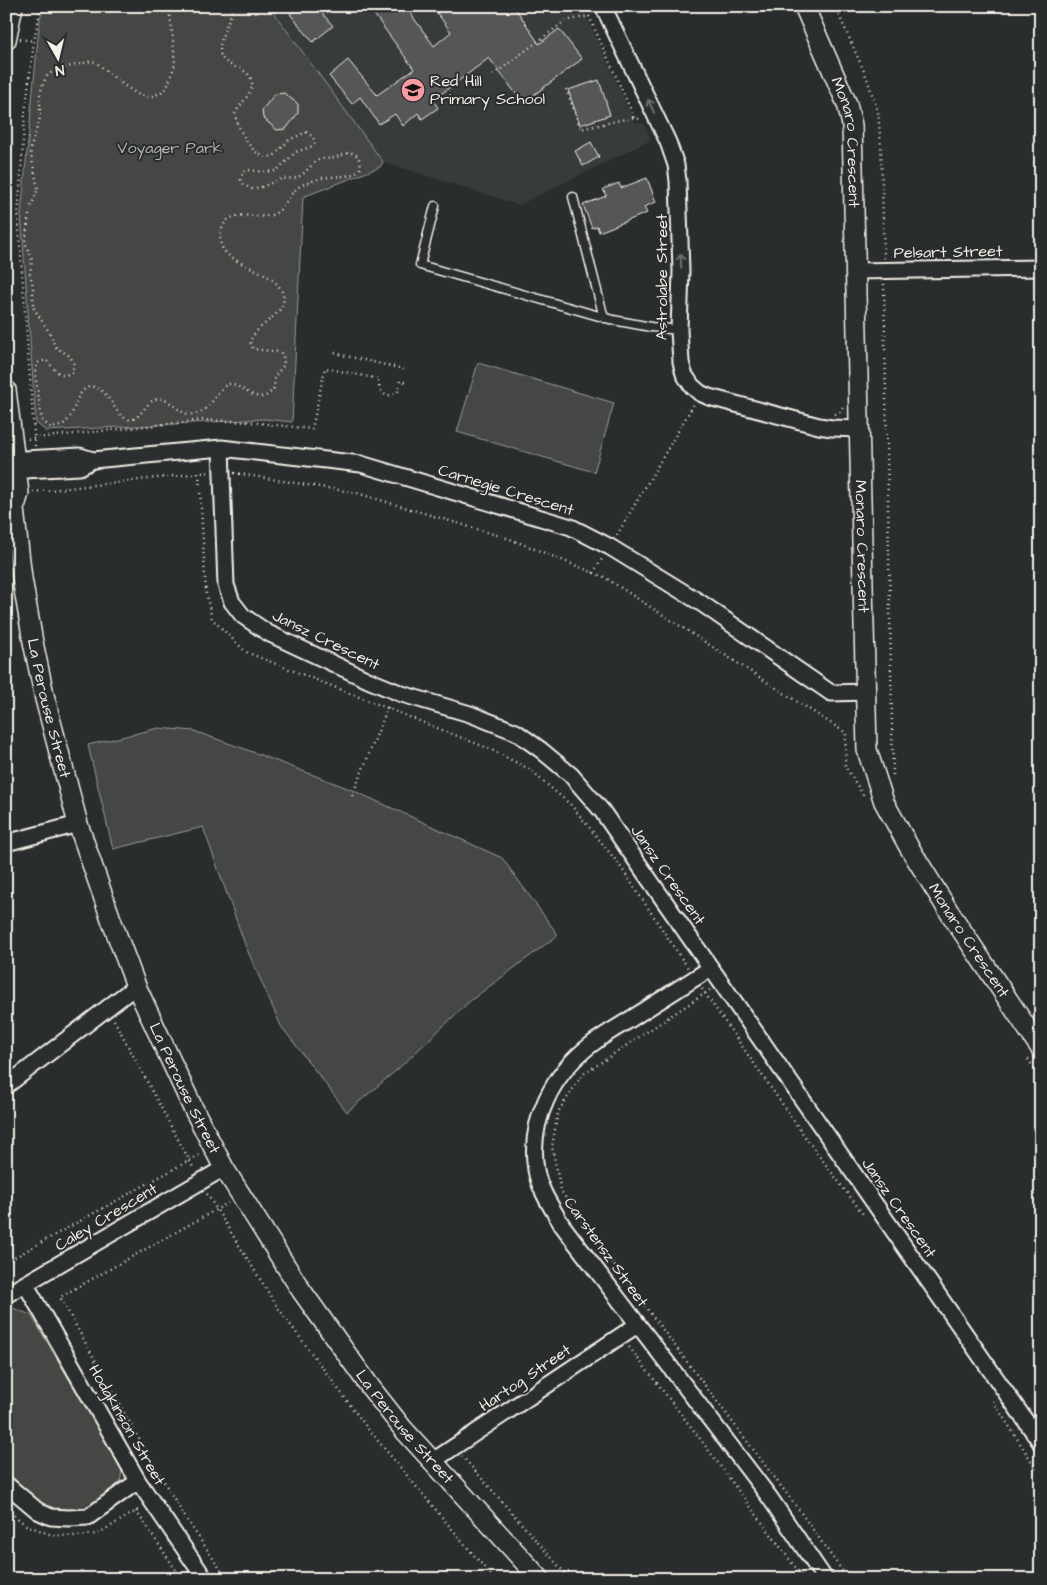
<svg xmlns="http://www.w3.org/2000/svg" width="1047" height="1585" viewBox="0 0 1047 1585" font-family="'Architects Daughter',sans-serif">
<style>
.built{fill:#373a3a}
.green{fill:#444645;stroke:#9c9c96}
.building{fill:#555756;stroke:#f4f1e8}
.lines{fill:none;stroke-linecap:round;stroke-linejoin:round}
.service-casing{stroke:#f4f1e8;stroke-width:11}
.minor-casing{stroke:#f4f1e8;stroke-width:19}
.tertiary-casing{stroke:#f4f1e8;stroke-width:22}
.path{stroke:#f4f1e8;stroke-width:2.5;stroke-dasharray:1 4;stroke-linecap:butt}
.service{stroke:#2a2d2e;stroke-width:8}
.minor{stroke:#2a2d2e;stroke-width:15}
.tertiary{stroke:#2a2d2e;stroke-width:19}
.oneway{stroke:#71726f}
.labels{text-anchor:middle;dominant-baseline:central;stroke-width:4;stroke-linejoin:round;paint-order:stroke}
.poi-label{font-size:16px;fill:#f4f1e8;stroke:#2a2d2e;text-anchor:start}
.street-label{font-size:16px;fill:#f4f1e8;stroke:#2a2d2e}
.park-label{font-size:16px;fill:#b6b5af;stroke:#2a2d2e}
</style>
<rect width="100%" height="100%" fill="#2a2d2e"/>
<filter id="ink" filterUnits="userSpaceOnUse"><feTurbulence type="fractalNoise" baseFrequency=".02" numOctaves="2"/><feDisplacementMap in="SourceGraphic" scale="10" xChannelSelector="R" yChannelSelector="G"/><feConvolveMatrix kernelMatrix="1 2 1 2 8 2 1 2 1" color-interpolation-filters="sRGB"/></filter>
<g filter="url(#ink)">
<path class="built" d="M 272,6 L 589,6 L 585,12 L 634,122 L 644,123 L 651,140 L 519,205 L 383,162 L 274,13 Z"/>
<path class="green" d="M 46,6 L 272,6 L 274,13 L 383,162 L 380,167 L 303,197 L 292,422 L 264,419 L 46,431 L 36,423 L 21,214 L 40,17 Z
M 478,363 L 614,403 L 594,472 L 457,432 Z
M 159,728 L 194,731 L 242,748 L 350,789 L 502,858 L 558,935 L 470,1001 L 399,1068 L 347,1112 L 281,1026 L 246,947 L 203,827 L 113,849 L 88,745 Z
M 10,1307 L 31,1315 L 122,1468 L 120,1486 C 110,1493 99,1502 87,1508 C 54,1523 29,1493 6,1474 L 6,1308 Z"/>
<path class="building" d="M 300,6 L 316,6 L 333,26 L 313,42 L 290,14 Z
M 368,6 L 405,6 L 434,46 L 451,32 L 432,6 L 514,6 L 539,44 L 559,29 L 582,59 L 523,103 L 489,58 L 433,100 L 438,108 L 422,119 L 418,113 L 403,126 L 395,114 L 379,124 L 360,97 L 352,104 L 329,76 L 348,60 L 377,95 L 414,69 Z
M 599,80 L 610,115 L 580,125 L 568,90 Z
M 284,93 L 298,104 L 298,113 L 286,129 L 277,130 L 263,118 L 262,110 L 275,94 Z
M 591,142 L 599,157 L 583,166 L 575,151 Z
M 647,178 L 656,202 L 644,207 L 647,213 L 599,232 L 597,226 L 592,228 L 583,205 L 606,196 L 603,189 L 619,183 L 621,188 Z"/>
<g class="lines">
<g class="service-casing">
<path id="service" d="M 573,197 L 604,318
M 435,206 L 420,265 L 613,320 L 651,327 L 679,330"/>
</g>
<g class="minor-casing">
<path id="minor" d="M 603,6 L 668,142 L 676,165 L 678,181 L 681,271 L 679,330 L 681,362 L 684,374 L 692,386 L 700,393 L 709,397 L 819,426 L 832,428 L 859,429
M 855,271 L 1041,268
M 221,448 L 226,585 L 232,602 L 243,616 L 268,633 L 368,680 L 402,694 L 470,714 L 516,732 L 541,750 L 571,775 L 602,811 L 624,843 L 1041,1443
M 6,460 L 80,456 L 93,460
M 6,471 L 80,467 L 93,460 L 221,448 L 361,464 L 571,527 L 610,547 L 701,603 L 831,693 L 866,692
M 6,843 L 78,824
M 711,968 C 686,984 661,1000 637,1015 C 622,1025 606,1033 592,1044 C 553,1073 528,1121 536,1170 C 539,1189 552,1208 562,1225 L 770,1498 L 825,1579
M 6,1086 L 136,986
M 26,1285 L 138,1481 L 205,1579
M 6,1295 L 224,1168
M 433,1461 L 637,1325
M 6,1484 L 38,1511 L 51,1517 L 69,1518 L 88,1517 L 138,1481"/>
</g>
<g class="tertiary-casing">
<g id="tertiary">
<path id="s1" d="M 804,6 L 847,104 L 852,125 L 867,750 L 884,802 L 909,847 L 948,910 L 1041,1049"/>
<path d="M 6,40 L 13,6"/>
<path d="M 6,390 L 19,493 L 16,503"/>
<path id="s2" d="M 6,487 L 7,494 L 14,509 L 22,578 L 33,642 L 45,699 L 78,824 L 112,922 L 136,986 L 192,1106 L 224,1168 L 301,1290 L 371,1388 L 404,1430 L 540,1579"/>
</g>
</g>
<path class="path" d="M 172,6 L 170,16 L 173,39 L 175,64 L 167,88 L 160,93 L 150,97 L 139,95 L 122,84 L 97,63 L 92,61 L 59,69 L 52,72 L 46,77 L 42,87 L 40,95 L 40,118 L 30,150 L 38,189 L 30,209 L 25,242 L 32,260 L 30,274 L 33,286 L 33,307 L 51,335 L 54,345 L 58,349 L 70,356 L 74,364 L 72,373 L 65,375 L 57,372 L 46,360 L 37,363 L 35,373 L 42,420 L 51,428 C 81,425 68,394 91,386 C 113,392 112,413 127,419 C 139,424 145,401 157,399 C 172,396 179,420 198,413 C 212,409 215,391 228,384 C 245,384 259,410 274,388 L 275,376 L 284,365 L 283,355 L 280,352 L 253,349 L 250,342 C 256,322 296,312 280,288 C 266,267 231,266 222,247 C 220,243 220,237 221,232 C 228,204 258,222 274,214 C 287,208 288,192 302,185 C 310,182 319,178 328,177 C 340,176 350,178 360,169 L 361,165 L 358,156 L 350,152 L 334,158 L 321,159 L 316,161 L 302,175 L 296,178 L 281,179 L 259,188 L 252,189 L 244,185 L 241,180 L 242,173 L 249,170 L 264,172 L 276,171 L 296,152 L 313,146 L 315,142 L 313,137 L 306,132 L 289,140 L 274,156 C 269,157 264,157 259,154 C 248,148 237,126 235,114 C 240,103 252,95 252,83 C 250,64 222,70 220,52 C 219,36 230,22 233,6
M 835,6 L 866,76 L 878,112 L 881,146 L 884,259
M 592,12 L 589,16 L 634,117 L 642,120
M 20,39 L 34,41
M 493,75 L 565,21 L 589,16
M 566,89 L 581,129 L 634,117
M 884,284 L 893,776
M 335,352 L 342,355 L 407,370
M 835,414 L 840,412 L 843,407
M 28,439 L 203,420 L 250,422 L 312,429 L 325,368 L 379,379 C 378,387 380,392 387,396 L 398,392 L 400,381 L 405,382
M 35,446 L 18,217 L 25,113 L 34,41 L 41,6
M 199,473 L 206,593 L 212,619 L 246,652 L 490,749 L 529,769 L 571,805 L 618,863 L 688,968
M 234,473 L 357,493 L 510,539 L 604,577 L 846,733 L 845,766 L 865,798
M 33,492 L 209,472
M 617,535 L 694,404
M 593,573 L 602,559
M 352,796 L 388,707
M 702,989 L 808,1141 L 863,1214
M 710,990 L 582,1075 L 558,1112 L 552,1147 L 561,1191 L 592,1236 L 799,1510 L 848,1579
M 114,1020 L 194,1169
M 1028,1059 L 1041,1079
M 207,1194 L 278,1308 L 368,1429 L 494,1579
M 6,1262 L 199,1155
M 629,1347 L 698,1436 L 804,1579
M 993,1401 L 1041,1476
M 462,1456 L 570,1579
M 6,1509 L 26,1525 L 52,1535 L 77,1536 L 97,1534 L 140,1509
M 136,1511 L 182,1579
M 227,1579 L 183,1514 L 136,1434 L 60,1297 L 228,1203"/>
<use href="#service" class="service"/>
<use href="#minor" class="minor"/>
<use href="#tertiary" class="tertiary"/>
</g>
<defs><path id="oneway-shaft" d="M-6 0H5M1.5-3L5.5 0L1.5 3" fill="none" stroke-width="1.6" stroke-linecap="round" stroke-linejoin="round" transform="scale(1.25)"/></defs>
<g class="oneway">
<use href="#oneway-shaft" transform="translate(651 106) rotate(-115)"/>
<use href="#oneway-shaft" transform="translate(681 261) rotate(-91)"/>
</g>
</g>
<defs>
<g id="school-disc" transform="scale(1.25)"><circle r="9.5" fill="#ff9aa2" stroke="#2a2d2e"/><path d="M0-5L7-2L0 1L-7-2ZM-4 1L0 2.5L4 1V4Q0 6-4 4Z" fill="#111"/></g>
</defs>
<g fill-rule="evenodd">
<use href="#school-disc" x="413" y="90"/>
</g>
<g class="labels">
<g class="poi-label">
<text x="430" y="81">Red Hill<tspan x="430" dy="18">Primary School</tspan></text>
</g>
<g class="street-label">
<text stroke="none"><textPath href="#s1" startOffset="145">Monaro Crescent</textPath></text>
<text transform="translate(948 252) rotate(-1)">Pelsart Street</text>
<text transform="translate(662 277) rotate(-90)">Astrolabe Street</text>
<text transform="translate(506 490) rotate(17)">Carnegie Crescent</text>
<text stroke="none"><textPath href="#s1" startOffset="550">Monaro Crescent</textPath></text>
<text transform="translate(326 640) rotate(26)">Jansz Crescent</text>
<text stroke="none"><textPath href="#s2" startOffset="226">La Perouse Street</textPath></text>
<text transform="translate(668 875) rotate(55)">Jansz Crescent</text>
<text stroke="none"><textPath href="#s1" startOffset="971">Monaro Crescent</textPath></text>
<text stroke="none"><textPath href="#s2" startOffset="631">La Perouse Street</textPath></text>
<text transform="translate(899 1208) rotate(55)">Jansz Crescent</text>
<text transform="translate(106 1217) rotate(-31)">Caley Crescent</text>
<text transform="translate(606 1252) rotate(54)">Carstensz Street</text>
<text transform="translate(525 1378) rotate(-34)">Hartog Street</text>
<text transform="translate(127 1425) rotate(60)">Hodgkinson Street</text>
<text stroke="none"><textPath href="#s2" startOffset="1036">La Perouse Street</textPath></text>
</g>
<g class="park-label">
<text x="170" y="148">Voyager Park</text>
</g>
</g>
<rect width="1047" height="1585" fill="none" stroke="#2a2d2e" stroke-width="25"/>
<rect x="12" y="12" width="1022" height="1560" fill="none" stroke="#f4f1e8" stroke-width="2" filter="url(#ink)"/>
<g transform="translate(58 58) rotate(172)" stroke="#2a2d2e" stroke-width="4" paint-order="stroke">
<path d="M0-4L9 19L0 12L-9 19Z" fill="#f4f1e8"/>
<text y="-8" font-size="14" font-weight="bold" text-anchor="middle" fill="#f4f1e8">N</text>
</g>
</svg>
